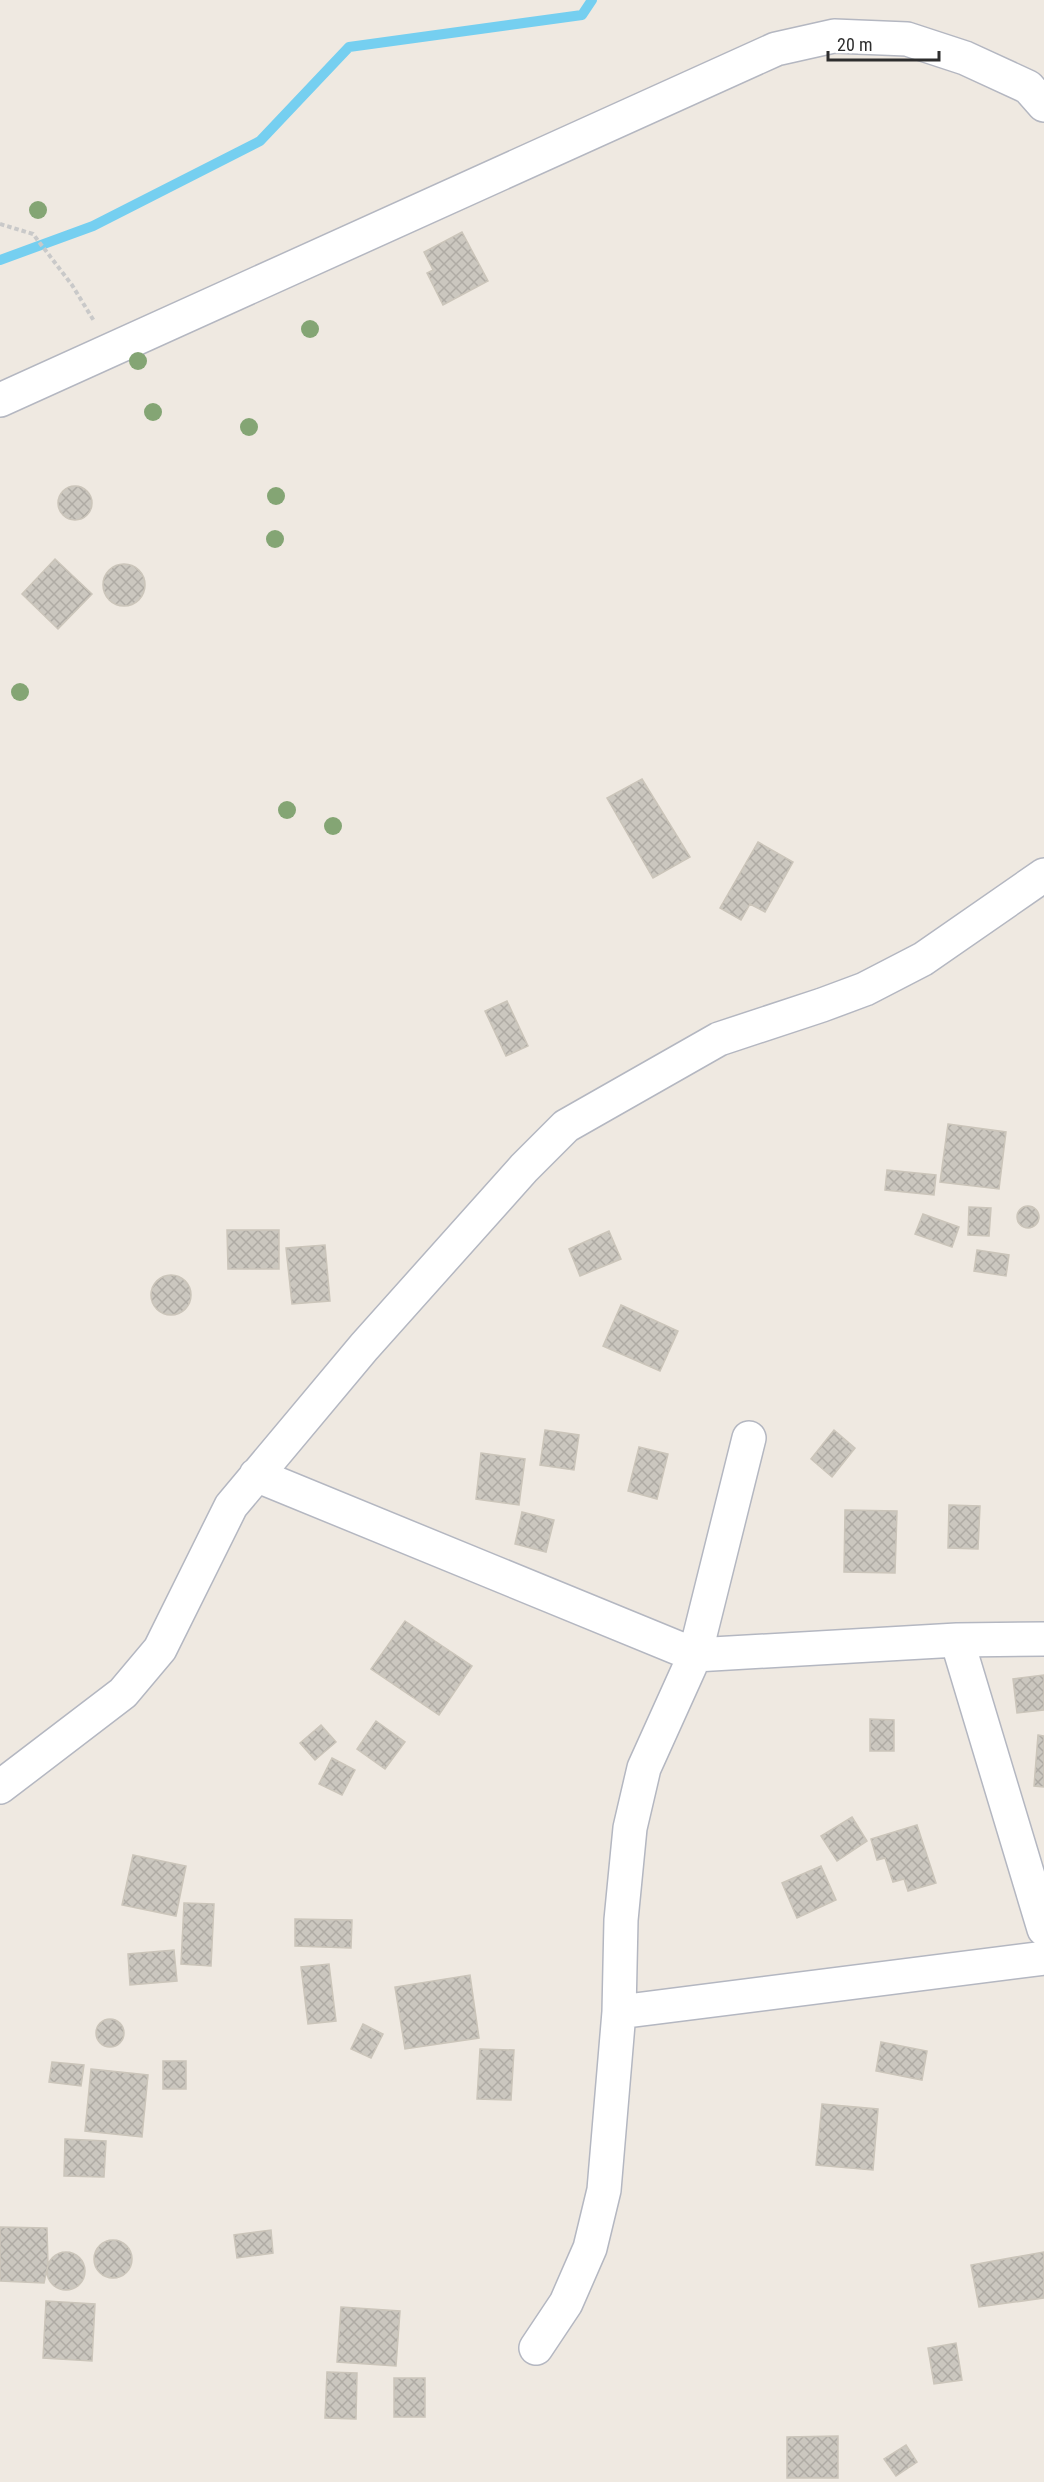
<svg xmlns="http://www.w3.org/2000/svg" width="1044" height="2482" viewBox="0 0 1044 2482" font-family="'Roboto Condensed',sans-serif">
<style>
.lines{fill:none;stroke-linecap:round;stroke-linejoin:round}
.stream{stroke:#75cff0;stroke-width:10}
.building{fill:url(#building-cross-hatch);stroke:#cbc5ba;stroke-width:1.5}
.street-casing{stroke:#b4b7c1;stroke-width:36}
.path{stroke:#c9c9c9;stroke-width:4;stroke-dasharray:4.5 3;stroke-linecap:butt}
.street{stroke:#fff;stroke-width:33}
.tree{fill:#84a574}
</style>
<defs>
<pattern id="building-cross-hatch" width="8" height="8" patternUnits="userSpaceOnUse" patternTransform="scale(1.5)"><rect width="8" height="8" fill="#cbc7bf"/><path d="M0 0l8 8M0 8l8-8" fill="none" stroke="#afaba4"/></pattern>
</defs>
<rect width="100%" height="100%" fill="#efe9e1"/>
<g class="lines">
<path class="stream" d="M 0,260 L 93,226 L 260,141 L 349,47 L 582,15 L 592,0"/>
</g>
<path class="building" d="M 462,232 L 488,281 L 443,305 L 427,273 L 433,270 L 424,252 Z
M58 503a17 17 0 1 1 34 0a17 17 0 1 1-34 0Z
M 55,559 L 92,594 L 58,629 L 22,594 Z
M103 585a21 21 0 1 1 42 0a21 21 0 1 1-42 0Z
M 642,779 L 690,857 L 653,878 L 607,798 Z
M 758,842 L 793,862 L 765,912 L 750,904 L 741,920 L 720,908 Z
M 507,1001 L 528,1046 L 506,1056 L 485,1011 Z
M 948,1124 L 1006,1132 L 999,1189 L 940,1182 Z
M 887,1170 L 936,1175 L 934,1195 L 885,1190 Z
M1017 1217a11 11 0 1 1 22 0a11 11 0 1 1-22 0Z
M 969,1207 L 991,1208 L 989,1236 L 968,1235 Z
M 923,1214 L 959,1227 L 952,1247 L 915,1234 Z
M 227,1230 L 279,1230 L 279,1269 L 228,1269 Z
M 609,1231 L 621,1259 L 580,1276 L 569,1249 Z
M 325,1245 L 330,1301 L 292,1304 L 286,1248 Z
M 977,1250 L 1009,1255 L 1006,1276 L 974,1271 Z
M151 1295a20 20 0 1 1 40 0a20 20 0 1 1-40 0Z
M 621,1305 L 678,1331 L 660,1371 L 603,1346 Z
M 545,1430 L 579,1435 L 574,1470 L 540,1465 Z
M 834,1430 L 855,1448 L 832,1477 L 811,1459 Z
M 639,1447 L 668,1454 L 657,1499 L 628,1491 Z
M 481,1453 L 525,1459 L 519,1505 L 476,1499 Z
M 949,1505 L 980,1506 L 978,1549 L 948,1548 Z
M 845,1510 L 897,1511 L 895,1573 L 844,1572 Z
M 522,1512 L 554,1520 L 546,1552 L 515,1544 Z
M 405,1621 L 472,1666 L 439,1715 L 371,1669 Z
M 1044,1675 L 1044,1710 L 1017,1713 L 1013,1679 Z
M 870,1719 L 894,1720 L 894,1751 L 870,1751 Z
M 376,1721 L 405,1742 L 385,1769 L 357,1749 Z
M 321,1725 L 336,1742 L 315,1760 L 300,1743 Z
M 1038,1735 L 1044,1736 L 1044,1787 L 1034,1786 Z
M 332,1758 L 355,1770 L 342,1795 L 319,1784 Z
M 852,1817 L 867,1841 L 837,1861 L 821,1836 Z
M 917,1825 L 936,1883 L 908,1891 L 904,1879 L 893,1882 L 885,1858 L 877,1860 L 871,1839 Z
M 133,1855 L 186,1866 L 176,1916 L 122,1905 Z
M 821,1866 L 836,1900 L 797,1918 L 782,1883 Z
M 184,1903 L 214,1904 L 211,1966 L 181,1964 Z
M 295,1919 L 352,1920 L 351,1948 L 295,1946 Z
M 174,1950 L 177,1981 L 130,1985 L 128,1954 Z
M 329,1964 L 336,2021 L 308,2024 L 301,1967 Z
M 470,1975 L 479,2038 L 405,2049 L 395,1987 Z
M96 2033a14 14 0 1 1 28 0a14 14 0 1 1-28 0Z
M 363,2024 L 383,2034 L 371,2058 L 351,2049 Z
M 881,2042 L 927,2051 L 922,2080 L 876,2071 Z
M 480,2049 L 514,2050 L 511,2100 L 477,2099 Z
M 163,2061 L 186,2061 L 186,2089 L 163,2089 Z
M 52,2062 L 84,2065 L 81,2086 L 49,2082 Z
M 91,2069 L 148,2075 L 142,2137 L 85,2131 Z
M 822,2104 L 878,2109 L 873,2170 L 816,2165 Z
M 65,2139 L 106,2141 L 104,2177 L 64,2176 Z
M 0,2227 L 47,2228 L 48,2265 L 44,2283 L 0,2281 Z
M 271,2230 L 273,2253 L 237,2258 L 234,2235 Z
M94 2259a19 19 0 1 1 38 0a19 19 0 1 1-38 0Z
M 1044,2252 L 1044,2298 L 979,2307 L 971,2265 Z
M47 2271a19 19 0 1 1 38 0a19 19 0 1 1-38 0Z
M 46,2301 L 95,2304 L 92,2361 L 43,2358 Z
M 341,2307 L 400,2311 L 396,2366 L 337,2362 Z
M 956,2343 L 962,2380 L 934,2384 L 928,2348 Z
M 327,2372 L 357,2373 L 356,2419 L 325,2418 Z
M 394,2378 L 425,2378 L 425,2417 L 394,2417 Z
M 838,2436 L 838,2478 L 787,2478 L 787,2437 Z
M 906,2445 L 917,2462 L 896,2476 L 884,2459 Z"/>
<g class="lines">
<g class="street-casing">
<path id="street" d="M 0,400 L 776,49 L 834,36 L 907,39 L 965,58 L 1028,87 L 1044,105
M 256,1475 L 695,1655 L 957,1640 L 1044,1639
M 957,1640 L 1044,1929
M 0,1787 L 123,1693 L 160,1649 L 231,1506 L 364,1347 L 524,1168 L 566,1126 L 719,1039 L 822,1005 L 865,989 L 923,959 L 1044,875
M 619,2012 L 1044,1958
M 536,2348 L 566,2303 L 590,2248 L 604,2190 L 619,2012 L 621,1920 L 630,1828 L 644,1768 L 695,1655 L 749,1438"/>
</g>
<path class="path" d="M 0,224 L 33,234 L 72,285 L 94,321"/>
<use href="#street" class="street"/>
</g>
<g class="tree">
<circle cx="38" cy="210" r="9"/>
<circle cx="310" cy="329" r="9"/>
<circle cx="138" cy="361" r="9"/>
<circle cx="153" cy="412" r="9"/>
<circle cx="249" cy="427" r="9"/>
<circle cx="276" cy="496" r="9"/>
<circle cx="275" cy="539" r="9"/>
<circle cx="20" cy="692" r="9"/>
<circle cx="287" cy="810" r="9"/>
<circle cx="333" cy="826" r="9"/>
</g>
<path d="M828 51v9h111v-9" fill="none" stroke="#2e2e2e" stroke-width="3"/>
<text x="837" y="51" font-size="18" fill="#2e2e2e" stroke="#ffffff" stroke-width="4.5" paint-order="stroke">20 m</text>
</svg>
